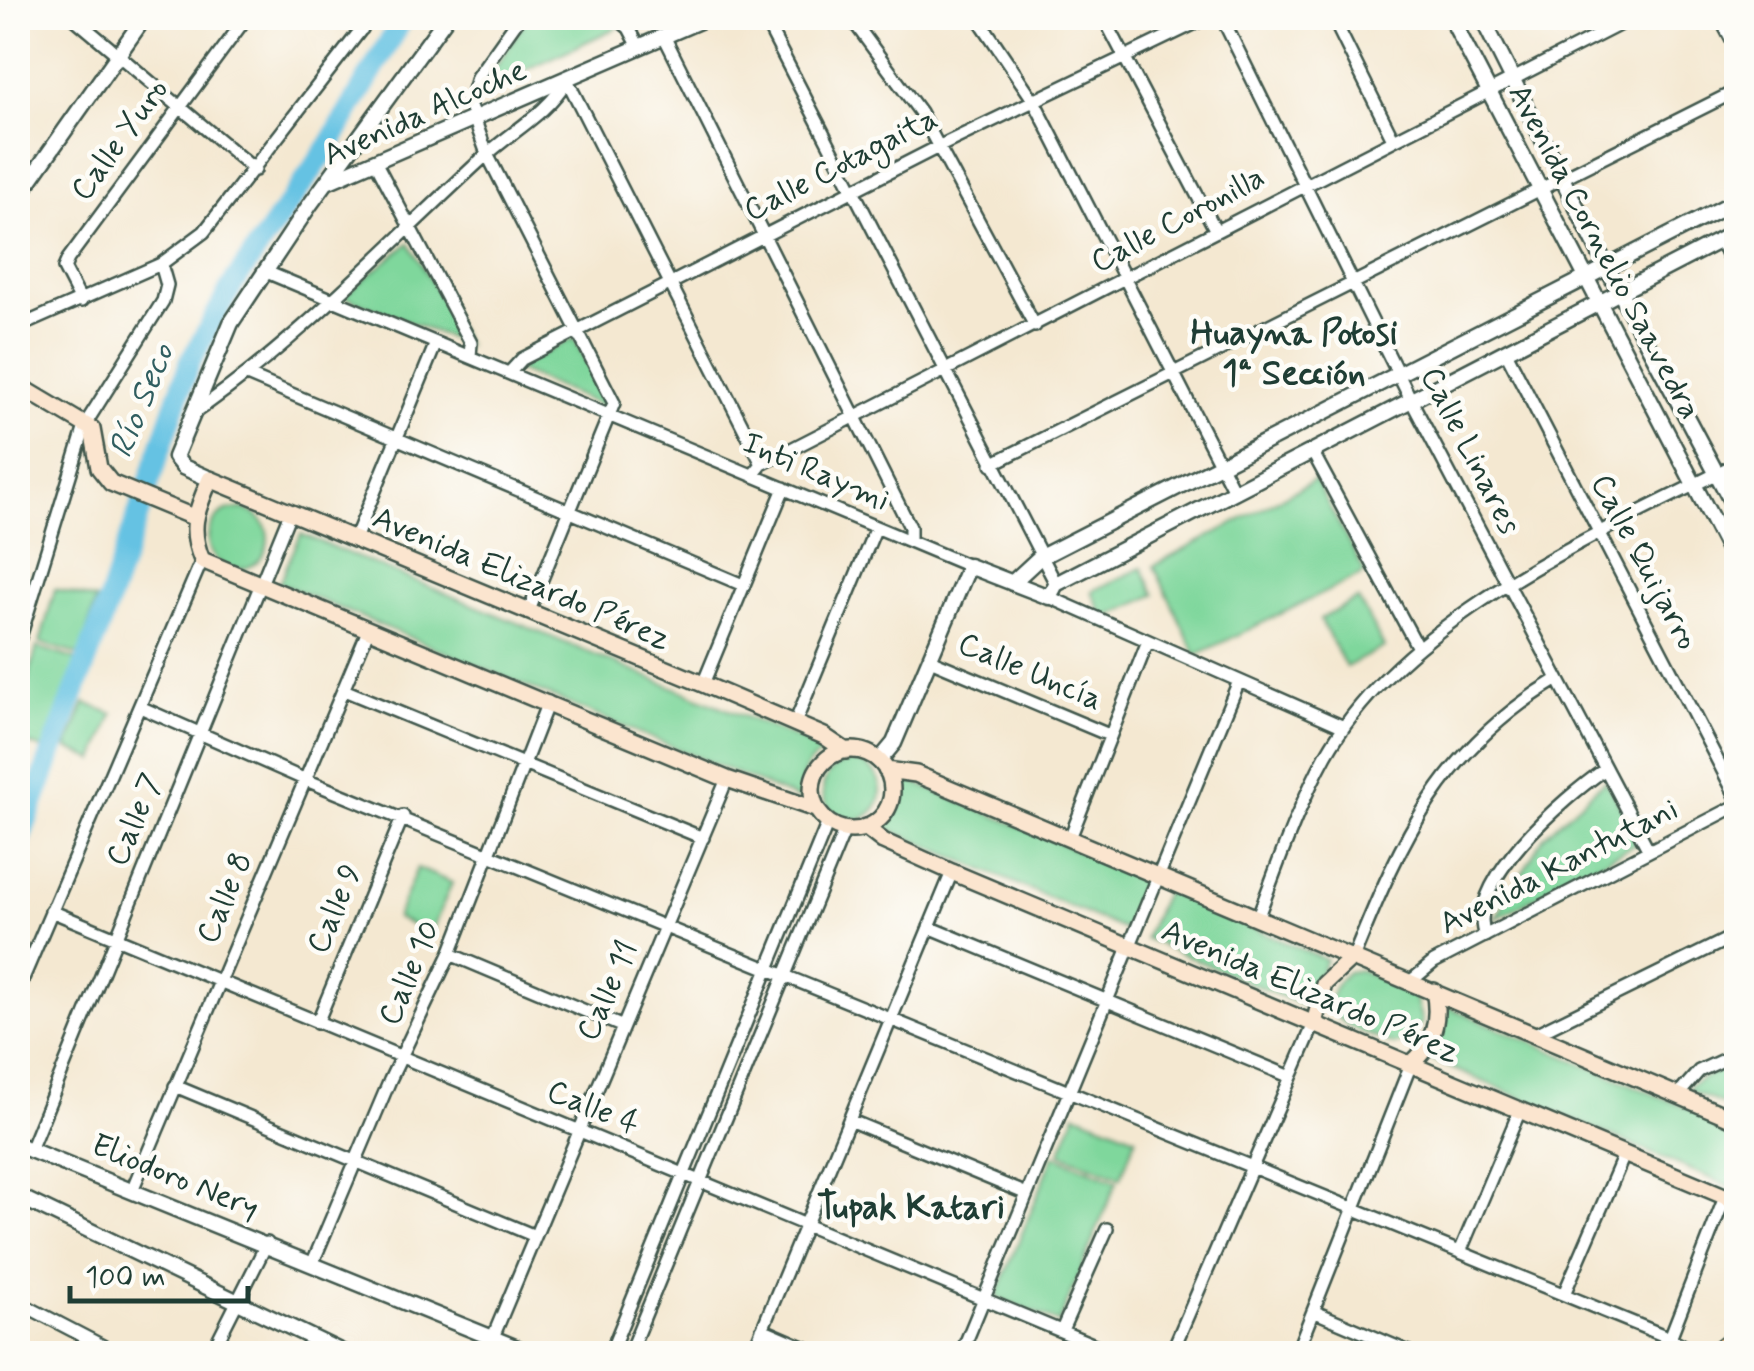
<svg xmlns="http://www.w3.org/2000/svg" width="1754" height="1371" viewBox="0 0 1754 1371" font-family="Mynerve,sans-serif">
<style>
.green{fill:#7fd79c;stroke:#4f8a68;stroke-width:2.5}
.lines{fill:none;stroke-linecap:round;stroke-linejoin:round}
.river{stroke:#65c2e3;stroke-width:22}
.minor-casing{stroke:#3f574c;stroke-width:16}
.tertiary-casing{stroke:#3f574c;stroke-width:19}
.secondary-casing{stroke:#3f574c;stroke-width:20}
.primary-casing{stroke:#3f574c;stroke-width:22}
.minor{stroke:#fff;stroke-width:11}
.tertiary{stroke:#fff;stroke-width:14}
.secondary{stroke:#fbe5cf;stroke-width:15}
.primary{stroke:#f6be87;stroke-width:18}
.labels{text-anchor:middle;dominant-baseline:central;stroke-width:9;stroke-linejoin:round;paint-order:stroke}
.street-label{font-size:32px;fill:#1f3d34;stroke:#fdfcf7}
.neighbourhood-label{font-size:35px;font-weight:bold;fill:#1f3d34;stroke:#fdfcf7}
.water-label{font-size:35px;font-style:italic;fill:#305e60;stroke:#fdfcf7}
</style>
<rect width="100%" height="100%" fill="#fdfcf7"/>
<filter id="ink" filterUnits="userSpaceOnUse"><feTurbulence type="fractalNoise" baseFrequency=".01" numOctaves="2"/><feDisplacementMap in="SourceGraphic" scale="20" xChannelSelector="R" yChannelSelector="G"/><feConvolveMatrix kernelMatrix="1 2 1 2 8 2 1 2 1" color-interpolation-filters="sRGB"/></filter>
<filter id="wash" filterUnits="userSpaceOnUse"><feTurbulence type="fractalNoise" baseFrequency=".0048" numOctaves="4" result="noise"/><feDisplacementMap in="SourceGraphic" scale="40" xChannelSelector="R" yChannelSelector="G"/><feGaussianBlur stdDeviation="2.25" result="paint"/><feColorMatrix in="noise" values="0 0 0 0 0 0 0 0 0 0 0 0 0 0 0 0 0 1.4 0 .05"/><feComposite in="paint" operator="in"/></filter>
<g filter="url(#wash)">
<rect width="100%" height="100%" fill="#f4e8d1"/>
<path class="green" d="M 527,18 L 607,18 L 620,26 L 498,83 L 486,82 Z
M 409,243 L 467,345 L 343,296 Z
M 574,338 L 611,410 L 514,369 Z
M 1315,480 L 1365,573 L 1196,655 L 1154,566 Z
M208 539a30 30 0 1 1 60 0a30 30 0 1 1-60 0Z
M 301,534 L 826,750 C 804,763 798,778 805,802 L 279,583 Z
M 1142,568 L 1155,595 L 1104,619 L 1092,591 Z
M 55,589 L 96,600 L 80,655 L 40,643 Z
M 1358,599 L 1384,647 L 1346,667 L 1320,619 Z
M 37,647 L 78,660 L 46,750 L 18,741 L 18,715 Z
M 85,703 L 113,714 L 95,760 L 67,748 Z
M823 791a29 29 0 1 1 58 0a29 29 0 1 1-58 0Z
M 901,777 L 1146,879 L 1125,930 L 881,826 C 900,813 905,800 901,777 Z
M 1605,780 L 1641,841 L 1495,919 L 1544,836 Z
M 417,868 L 452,883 L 431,933 L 396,918 Z
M 1166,890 L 1326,960 L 1306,1007 L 1145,938 Z
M 1360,970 L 1414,993 L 1422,1022 L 1411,1039 L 1394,1045 C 1359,1030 1301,1017 1347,972 Z
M 1444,1005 L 1736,1129 L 1736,1189 L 1423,1056 L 1439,1038 Z
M 1736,1061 L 1736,1110 L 1690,1091 L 1690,1085 Z
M 1076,1113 L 1136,1137 L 1121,1177 L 1060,1153 Z
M 1054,1155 L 1117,1181 L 1059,1323 L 996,1297 Z"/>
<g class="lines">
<path class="river" d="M 18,844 L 108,603 L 190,362 L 233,284 L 329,146 L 403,18"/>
</g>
</g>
<g filter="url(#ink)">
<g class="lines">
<g class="minor-casing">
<path id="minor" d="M 74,18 L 255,170
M 348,18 L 362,29
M 519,18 L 477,77 L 469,104 L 487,154 L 614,403 L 528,613
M 617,18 L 629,28 L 639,47
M 764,18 L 1056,584
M 851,18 L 920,112 L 1035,326
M 978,18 L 1034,101 L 1234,491
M 1104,18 L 1216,231
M 1222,18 L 1412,402 L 1649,851
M 1333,18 L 1393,139
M 1720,18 L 1736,48
M 664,36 L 910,527 L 910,541
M 567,80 L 762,464
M 376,163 L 471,343 L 470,357
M 1720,240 L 1736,272
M 264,271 L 969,566
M 81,301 L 64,268 L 68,259 L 246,18
M 18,327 L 161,264 L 204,232 L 370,18
M 1506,352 L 1736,796
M 509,373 L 522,359 L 940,146 L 1206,18
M 249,376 L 743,585
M 191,415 C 298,342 388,245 484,157 C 512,131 547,114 567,80
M 1312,451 L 1417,646
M 992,464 L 1736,91
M 753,475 L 762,464 L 1632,18
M 355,539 L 436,343
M 1049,597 L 1344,727
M 18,644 L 86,423 L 163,301 L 167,285 L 161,264
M 930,660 L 1109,735
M 703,684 L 784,488
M 344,690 L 703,838
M 140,707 L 306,780 L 1670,1338 L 1697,1354
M 795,723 L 876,527
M 1070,838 L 1148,641
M 51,911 L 1116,1354
M 1258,916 C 1279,862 1298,806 1326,755 C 1403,617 1599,533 1736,464
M 929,927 L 1291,1077
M 1485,936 C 1464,883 1565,797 1604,770
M 450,954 L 621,1026
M 1354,956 C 1402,837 1442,748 1558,679
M 1411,981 L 1434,962 L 1736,806
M 18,990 L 202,560
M 317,1023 L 403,816
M 1535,1034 L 1736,935
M 175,1086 L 535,1236
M 1678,1095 L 1699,1071 L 1736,1054
M 849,1120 L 1027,1194
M 30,1150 L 290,513
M 133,1188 L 368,631
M 1460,1252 L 1520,1110
M 313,1262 L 390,1080 L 450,954 L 548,702
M 1564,1294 L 1624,1155
M 18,1302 L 118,1354
M 1313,1311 L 1414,1354
M 762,1329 L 820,1354
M 1062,1330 L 1107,1229
M 493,1337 L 727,779
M 1670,1338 L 1725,1197
M 211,1354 L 267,1243
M 610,1354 L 828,822
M 629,1354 L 845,829
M 752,1354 L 952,872
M 961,1354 L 1239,681
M 1171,1354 L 1314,1024
M 1296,1354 L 1411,1064"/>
</g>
<g class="tertiary-casing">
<path id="tertiary" d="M 1451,18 L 1736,565
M 1482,18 L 1607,268 L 1736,510
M 329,181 L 706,18
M 18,197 L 144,18
M 210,479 L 183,467 L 175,457 L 231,323 L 309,206 L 446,18
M 1012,583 L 1039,558 L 1736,201
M 879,761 L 894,743 L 969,566 L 1049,597 L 1056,584 L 1736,232
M 18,1145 L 532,1354
M 18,1196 L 346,1354"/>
</g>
<g class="secondary-casing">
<path id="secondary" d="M 18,385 L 92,429 L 99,468 L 111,483 L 193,517
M812 790a40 40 0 1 1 80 0a40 40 0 1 1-80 0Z
M 886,770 L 916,774 L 1736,1120
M 818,810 L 727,779 L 202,560 C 188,527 197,510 210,479 L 703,684 L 824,736 L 846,751
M 865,827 L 883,841 L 952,872 L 1736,1201
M 1314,1024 L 1324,984 L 1354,956
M 1411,1064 C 1434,1044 1440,1020 1434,991"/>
</g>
<g class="primary-casing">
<path id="primary" d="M 1714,1354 L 1736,1337"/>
</g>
<use href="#minor" class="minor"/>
<use href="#tertiary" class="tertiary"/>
<use href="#secondary" class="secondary"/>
<use href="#primary" class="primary"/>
</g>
</g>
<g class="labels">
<g class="street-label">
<text transform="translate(425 113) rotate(-24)">Avenida Alcoche</text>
<text transform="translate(120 140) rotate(-54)">Calle Yuro</text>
<text transform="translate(841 165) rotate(-27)">Calle Cotagaita</text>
<text transform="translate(1178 220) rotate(-28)">Calle Coronilla</text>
<text transform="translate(1604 252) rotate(62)">Avenida Cornelio Saavedra</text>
<text transform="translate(1470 451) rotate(63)">Calle Linares</text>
<text transform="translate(816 472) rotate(23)">Inti Raymi</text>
<text transform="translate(1644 562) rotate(62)">Calle Quijarro</text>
<text transform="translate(521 579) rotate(23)">Avenida Elizardo Pérez</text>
<text transform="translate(1030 672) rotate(23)">Calle Uncía</text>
<text transform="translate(135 820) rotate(-67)">Calle 7</text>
<text transform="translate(1559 867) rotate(-27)">Avenida Kantutani</text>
<text transform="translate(225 898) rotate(-67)">Calle 8</text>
<text transform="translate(335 909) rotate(-67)">Calle 9</text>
<text transform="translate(410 973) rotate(-67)">Calle 10</text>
<text transform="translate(608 991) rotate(-66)">Calle 11</text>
<text transform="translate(1310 992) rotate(23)">Avenida Elizardo Pérez</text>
<text transform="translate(593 1108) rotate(22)">Calle 4</text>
<text transform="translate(175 1177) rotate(22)">Eliodoro Nery</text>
</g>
<g class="neighbourhood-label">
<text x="1294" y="334">Huayna Potosi<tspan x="1294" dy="40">1ª Sección</tspan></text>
<text x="911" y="1208">Tupak Katari</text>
</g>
<g class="water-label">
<text transform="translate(142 401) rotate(-68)">Río Seco</text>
</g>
</g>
<rect width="1754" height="1371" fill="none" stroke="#fdfcf7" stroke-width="60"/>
<path d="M70 1286v15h178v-15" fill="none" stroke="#1f3d34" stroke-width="5"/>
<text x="85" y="1286" font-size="30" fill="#1f3d34" stroke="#fdfcf7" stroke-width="8" paint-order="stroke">100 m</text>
</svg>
